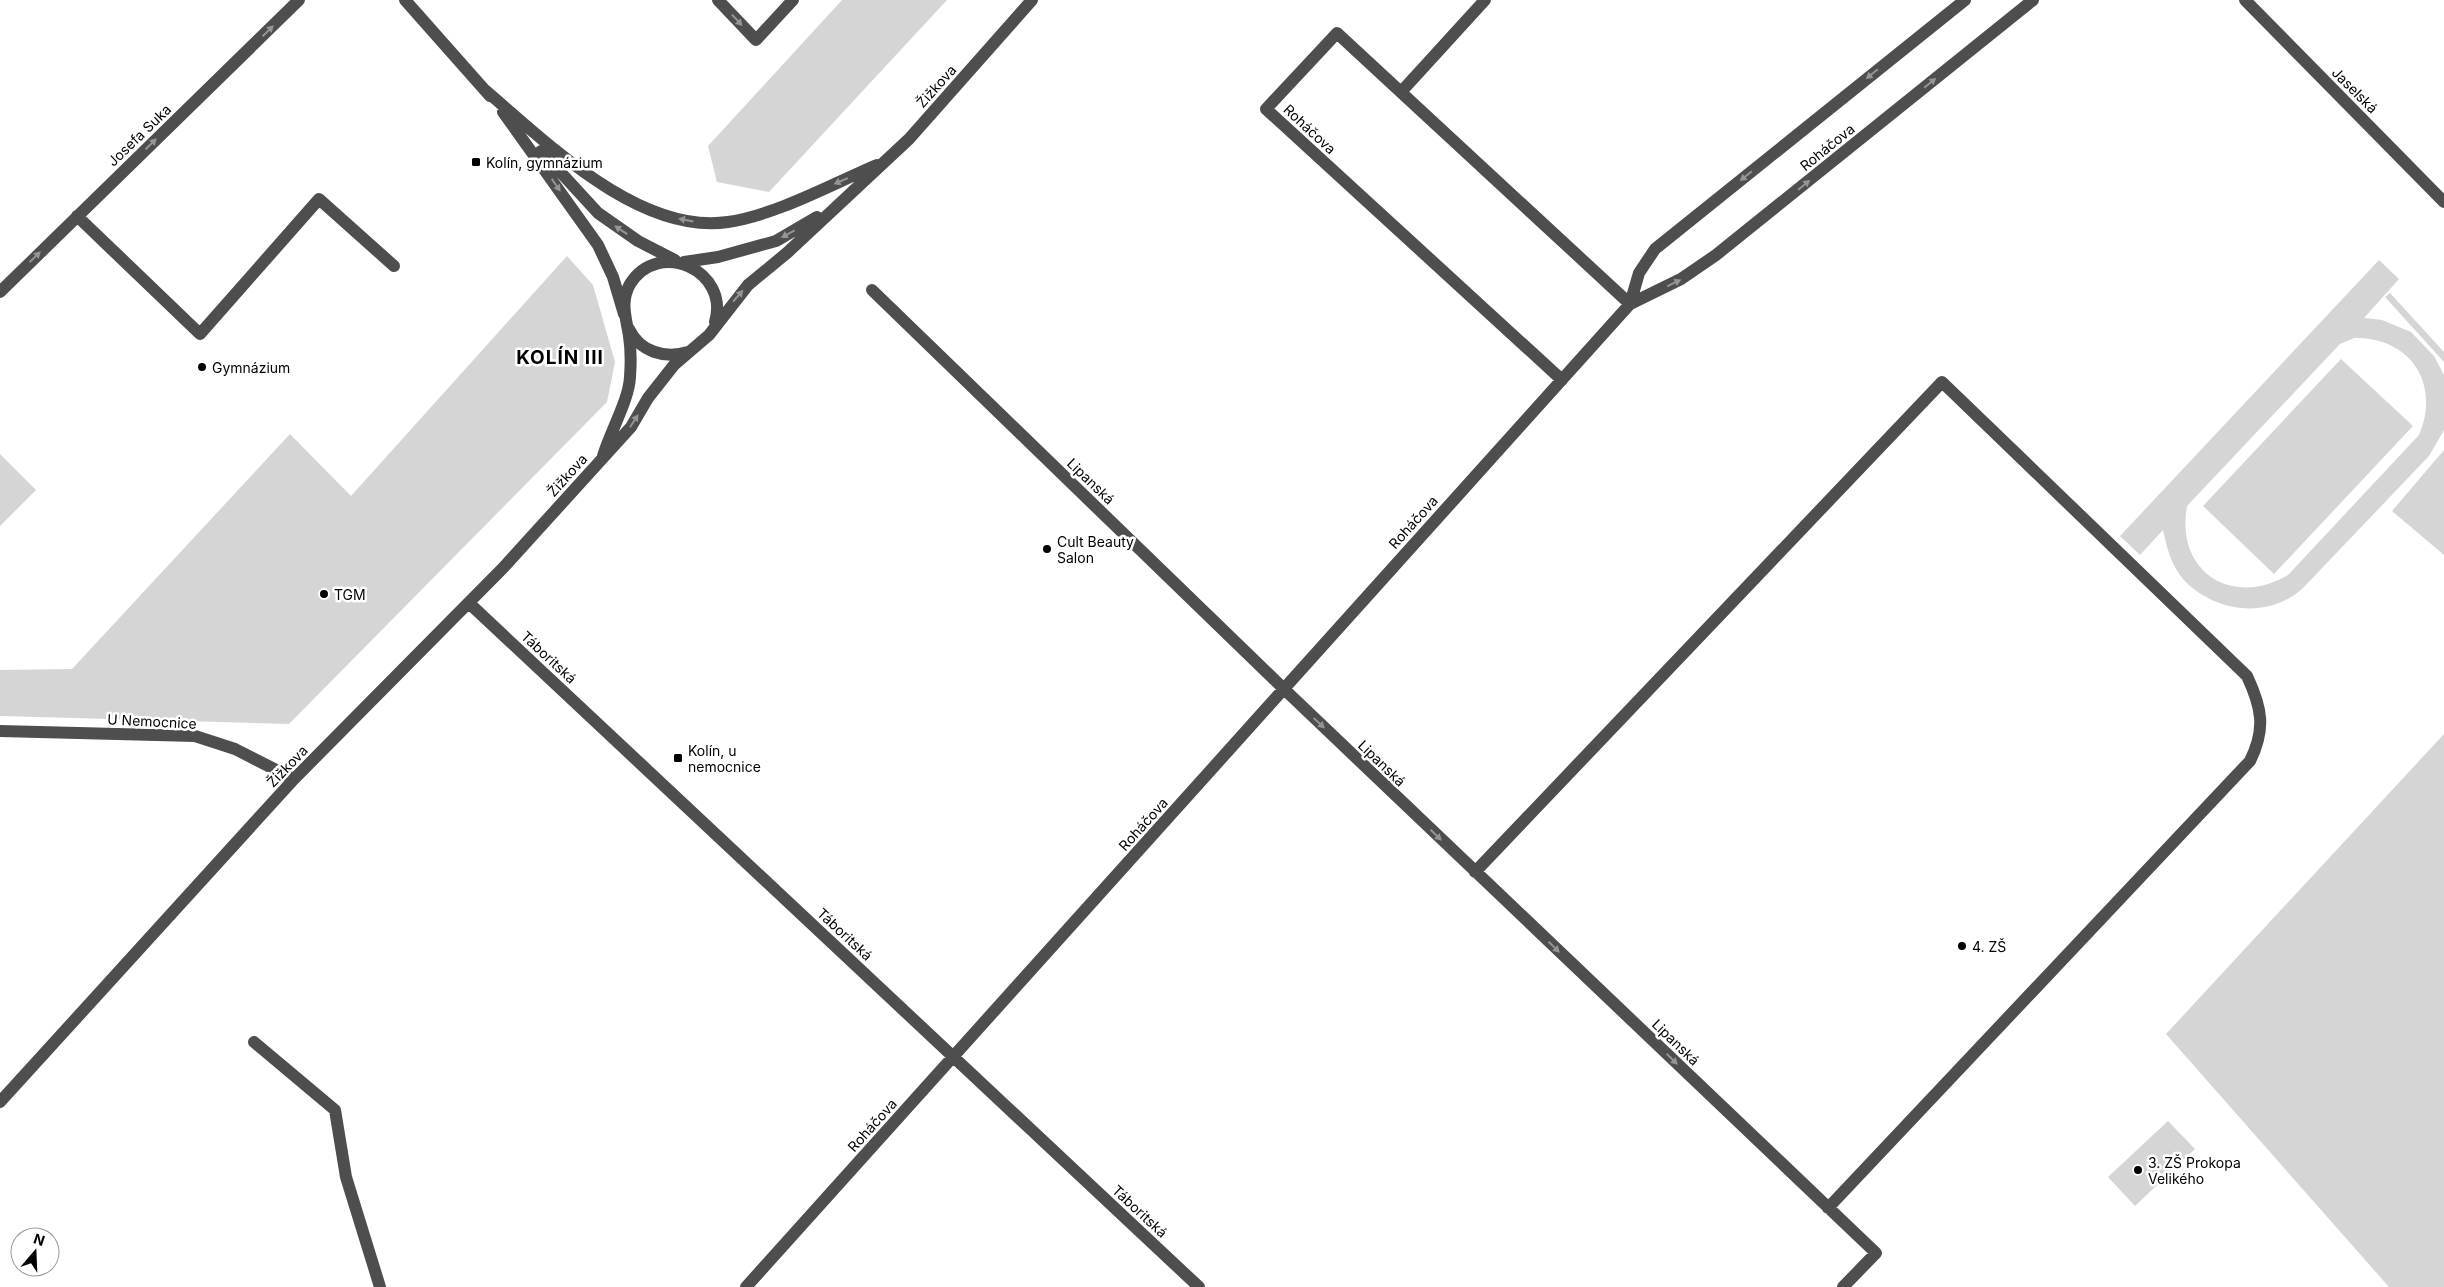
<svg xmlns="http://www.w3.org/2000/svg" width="2444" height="1287" viewBox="0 0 2444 1287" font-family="Inter,sans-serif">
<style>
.green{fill:#d5d5d5;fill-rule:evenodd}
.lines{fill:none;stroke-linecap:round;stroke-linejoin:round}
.minor{stroke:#4e4e4e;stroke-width:12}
.oneway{fill:#959595}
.poi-dot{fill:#000;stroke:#fff;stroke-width:2}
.labels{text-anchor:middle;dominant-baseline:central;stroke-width:5;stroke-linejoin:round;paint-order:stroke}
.street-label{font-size:14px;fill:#000;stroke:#fff}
.poi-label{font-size:14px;fill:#000;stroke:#fff;text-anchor:start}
.district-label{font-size:19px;font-weight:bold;letter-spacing:1px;fill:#000;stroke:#fff}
</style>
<rect width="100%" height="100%" fill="#fff"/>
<path class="green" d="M 842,0 L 947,0 L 769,192 L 717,182 L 708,146 Z
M 567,256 L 593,285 L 615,362 L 607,402 L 289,724 L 0,716 L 0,670 L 72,669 L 290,434 L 351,496 Z
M 2379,260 L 2399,279 L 2364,318 L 2382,320 L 2411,332 L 2434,356 L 2444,375 L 2444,430 L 2429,456 L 2304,587 C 2270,620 2214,613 2183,579 C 2171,565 2167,548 2163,530 L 2140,555 L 2120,536 ZM 2354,338 C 2410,337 2441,383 2419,435 L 2288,575 C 2232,608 2175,572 2187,506 L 2340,344 Z
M 2390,293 L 2444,352 L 2444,362 L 2385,297 Z
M 2341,359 L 2413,426 L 2274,574 L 2203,506 Z
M 2444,450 L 2444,555 L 2392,511 Z
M 0,454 L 36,490 L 0,526 Z
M 2444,734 L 2444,1287 L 2389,1287 L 2166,1034 Z
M 2168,1121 L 2195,1149 L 2135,1206 L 2108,1177 Z"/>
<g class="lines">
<path class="minor" d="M 405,0 L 490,96
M 718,0 L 756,40 L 793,0
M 2245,0 L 2444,202
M 485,90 C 547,143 640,235 728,222 C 776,215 832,184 877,165
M 1401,92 L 1485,0
M 503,112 L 598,245 L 613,277 L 624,314
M 541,151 L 598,213 L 638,241 L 675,260
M 77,216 L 200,334 L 319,199 L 394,266
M 684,262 L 718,257 L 776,241 L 817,217
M 872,290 L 1284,689 L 1876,1253 L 1843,1287
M 0,292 L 299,0
M 1630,304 L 1639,273 L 1655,249 L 1965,0
M 629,329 C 640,352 665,359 688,352
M 1562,380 L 1266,109 L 1337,33 L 1630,304
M 603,456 C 610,432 629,400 630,377 C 631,363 631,349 629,336 C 626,317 620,302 630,284 C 659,238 730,271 715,322
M 470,604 L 1199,1287
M 0,731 L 195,736 L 235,749 L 294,779
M 1475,872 L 1942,382 L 2247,676 C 2262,708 2266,729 2250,761 L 1828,1208
M 254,1042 L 335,1110 L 346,1177 L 380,1287
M 0,1102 L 294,779 L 503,568 L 631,427 L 648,398 L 674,365 L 709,335 L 748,285 L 788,252 L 909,139 L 1032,0
M 746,1287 L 1630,304 L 1681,279 L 1716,255 L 2033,0"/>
</g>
<defs><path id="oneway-solid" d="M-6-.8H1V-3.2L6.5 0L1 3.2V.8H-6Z" transform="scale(1.25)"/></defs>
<g class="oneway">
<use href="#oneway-solid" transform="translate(737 20) rotate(47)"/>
<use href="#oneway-solid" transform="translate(268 31) rotate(-44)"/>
<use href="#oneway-solid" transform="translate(1872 74) rotate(141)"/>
<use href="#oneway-solid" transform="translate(1930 83) rotate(-39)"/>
<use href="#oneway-solid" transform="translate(151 144) rotate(-44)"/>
<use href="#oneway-solid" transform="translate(1746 176) rotate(141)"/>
<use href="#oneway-solid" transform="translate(841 181) rotate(157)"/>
<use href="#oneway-solid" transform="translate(556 185) rotate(55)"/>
<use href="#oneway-solid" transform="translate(1804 185) rotate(-39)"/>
<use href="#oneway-solid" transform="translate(686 220) rotate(-169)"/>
<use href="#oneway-solid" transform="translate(621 230) rotate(-146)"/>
<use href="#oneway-solid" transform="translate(788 234) rotate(151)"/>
<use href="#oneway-solid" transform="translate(35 257) rotate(-44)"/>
<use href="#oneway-solid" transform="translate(1674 283) rotate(-26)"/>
<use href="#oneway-solid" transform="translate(738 296) rotate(-49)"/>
<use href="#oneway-solid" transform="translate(634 421) rotate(-57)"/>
<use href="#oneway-solid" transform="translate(1319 723) rotate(43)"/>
<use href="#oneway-solid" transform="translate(1436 835) rotate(44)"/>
<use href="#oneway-solid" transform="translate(1554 947) rotate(44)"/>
<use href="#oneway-solid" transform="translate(1672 1059) rotate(44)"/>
</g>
<g class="poi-dot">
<rect x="471" y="157" width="10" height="10" rx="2.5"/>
<circle cx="202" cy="367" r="5"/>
<circle cx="1047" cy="549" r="5"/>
<circle cx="324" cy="594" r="5"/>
<rect x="673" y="753" width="10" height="10" rx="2.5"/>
<circle cx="1962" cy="946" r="5"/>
<circle cx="2138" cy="1170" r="5"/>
</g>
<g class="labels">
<g class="street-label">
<text transform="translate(936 86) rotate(-48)">Žižkova</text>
<text transform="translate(2355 90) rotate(45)">Jaselská</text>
<text transform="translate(1310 129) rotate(43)">Roháčova</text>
<text transform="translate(139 135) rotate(-44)">Josefa Suka</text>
<text transform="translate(1827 147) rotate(-39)">Roháčova</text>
<text transform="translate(567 475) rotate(-48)">Žižkova</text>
<text transform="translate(1091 481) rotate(44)">Lipanská</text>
<text transform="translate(1413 522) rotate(-48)">Roháčova</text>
<text transform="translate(549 657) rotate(43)">Táboritská</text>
<text transform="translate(152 721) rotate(3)">U Nemocnice</text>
<text transform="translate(1382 763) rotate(44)">Lipanská</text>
<text transform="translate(287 766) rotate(-46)">Žižkova</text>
<text transform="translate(1143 824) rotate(-48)">Roháčova</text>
<text transform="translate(845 934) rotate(43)">Táboritská</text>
<text transform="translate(1676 1042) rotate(44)">Lipanská</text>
<text transform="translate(872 1125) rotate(-48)">Roháčova</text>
<text transform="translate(1140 1211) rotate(43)">Táboritská</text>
</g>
<g class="poi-label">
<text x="486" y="162">Kolín, gymnázium</text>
<text x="212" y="367">Gymnázium</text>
<text x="1057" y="541">Cult Beauty<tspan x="1057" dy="16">Salon</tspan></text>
<text x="334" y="594">TGM</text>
<text x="688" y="750">Kolín, u<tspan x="688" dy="16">nemocnice</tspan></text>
<text x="1972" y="946">4. ZŠ</text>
<text x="2148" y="1162">3. ZŠ Prokopa<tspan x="2148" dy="16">Velikého</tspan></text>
</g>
<g class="district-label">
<text x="560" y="357">KOLÍN III</text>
</g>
</g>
<g transform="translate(35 1252) rotate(19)"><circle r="24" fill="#ffffff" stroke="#999999"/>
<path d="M0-4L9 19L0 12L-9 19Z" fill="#000000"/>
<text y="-8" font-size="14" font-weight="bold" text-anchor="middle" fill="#000000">N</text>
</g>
</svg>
